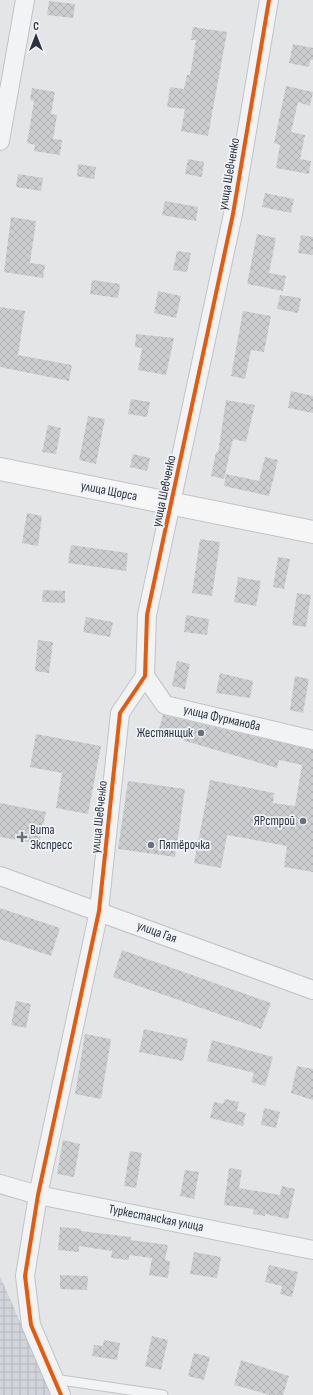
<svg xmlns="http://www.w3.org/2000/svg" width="313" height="1395" viewBox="0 0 313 1395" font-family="'Sofia Sans Condensed',sans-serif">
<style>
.industrial{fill:url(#industrial-grid)}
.building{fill:url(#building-cross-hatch)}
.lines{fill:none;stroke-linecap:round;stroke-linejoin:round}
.lane-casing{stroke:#c1c3c5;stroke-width:11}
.street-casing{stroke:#c1c3c5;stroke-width:20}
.secondary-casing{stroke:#c1c3c5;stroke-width:24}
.lane{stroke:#f1f3f4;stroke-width:9}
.street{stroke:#f1f3f4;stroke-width:18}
.secondary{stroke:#f6f6f6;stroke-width:22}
.cycleway-casing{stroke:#f0f3f6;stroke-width:6}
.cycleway{stroke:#e8590c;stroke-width:4}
.poi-dot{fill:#6b717a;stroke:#f0f3f6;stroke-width:1.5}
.labels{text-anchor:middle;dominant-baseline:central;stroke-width:3.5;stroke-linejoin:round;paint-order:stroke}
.street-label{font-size:13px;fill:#2a3240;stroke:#f0f3f6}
.poi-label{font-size:13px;fill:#2a3240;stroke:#f0f3f6;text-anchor:end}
</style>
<defs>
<pattern id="industrial-grid" width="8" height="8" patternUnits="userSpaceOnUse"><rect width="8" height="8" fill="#d1d4da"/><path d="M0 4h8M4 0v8" fill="none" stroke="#b4b6bc"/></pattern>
<pattern id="building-cross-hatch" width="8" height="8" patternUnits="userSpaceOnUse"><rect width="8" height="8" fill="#cbcdcf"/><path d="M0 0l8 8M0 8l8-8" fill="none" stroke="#aeb0b3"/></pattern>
</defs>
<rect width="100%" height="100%" fill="#e3e5e7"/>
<path class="industrial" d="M 0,1276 L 52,1395 L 0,1395 Z"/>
<path class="building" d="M 49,1 L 75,4 L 73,18 L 47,15 Z
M 193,27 L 227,32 L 208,136 L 181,131 L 185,109 L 167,107 L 170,87 L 184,89 L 187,75 L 190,75 L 196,40 L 191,40 Z
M 293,44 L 313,48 L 313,60 L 310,60 L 309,67 L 289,63 Z
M 286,86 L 313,92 L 310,106 L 298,102 L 291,132 L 305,135 L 300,159 L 311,161 L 309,174 L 276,168 L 280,145 L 274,143 Z
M 32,88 L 55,92 L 51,114 L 57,115 L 53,139 L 62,140 L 60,155 L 34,151 L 35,145 L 27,143 L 34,101 L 30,100 Z
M 188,159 L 204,162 L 202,177 L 185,174 Z
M 78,164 L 96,167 L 94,179 L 77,176 Z
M 18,174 L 43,178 L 41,191 L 16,187 Z
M 265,193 L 294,199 L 291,213 L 262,207 Z
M 165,201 L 198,207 L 196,221 L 162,215 Z
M 11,217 L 36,221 L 30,263 L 45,265 L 43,278 L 4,272 Z
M 257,234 L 276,238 L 269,273 L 286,276 L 283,291 L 247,284 Z
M 301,235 L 313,237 L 313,255 L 298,253 Z
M 177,251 L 191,253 L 187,272 L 173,270 Z
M 92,280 L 120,284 L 118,298 L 90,294 Z
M 158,291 L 181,296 L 176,318 L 154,313 Z
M 280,295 L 301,298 L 298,313 L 277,309 Z
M 0,307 L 25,311 L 18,355 L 72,365 L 69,381 L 0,367 Z
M 243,311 L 271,316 L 264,352 L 251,350 L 245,379 L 231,376 Z
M 136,334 L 174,338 L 166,375 L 138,370 L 142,348 L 135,347 Z
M 291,391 L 313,396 L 313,413 L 288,408 Z
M 131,399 L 150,402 L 147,417 L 128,414 Z
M 226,400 L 255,405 L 246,442 L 233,439 L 224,479 L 211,476 L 216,452 L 218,453 Z
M 88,416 L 105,419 L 96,464 L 79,460 Z
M 48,425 L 61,428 L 56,454 L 42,452 Z
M 133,454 L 150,458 L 147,471 L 130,467 Z
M 265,457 L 278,460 L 269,496 L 224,486 L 226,474 L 259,481 Z
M 27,513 L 42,516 L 38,546 L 22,543 Z
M 200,539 L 220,542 L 212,596 L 192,593 Z
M 71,545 L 128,553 L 126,571 L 68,563 Z
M 278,557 L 290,559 L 284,589 L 273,587 Z
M 238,577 L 261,581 L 256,606 L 234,602 Z
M 43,590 L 65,591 L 65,603 L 42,602 Z
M 297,593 L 311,595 L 306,627 L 292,625 Z
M 186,615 L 209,619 L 207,635 L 184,632 Z
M 86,617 L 113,622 L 110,637 L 83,632 Z
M 38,640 L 53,642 L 49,673 L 35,671 Z
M 177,661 L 190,664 L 185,689 L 172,686 Z
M 220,673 L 253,681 L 250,698 L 216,693 Z
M 295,676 L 309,679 L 303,713 L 290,710 Z
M 163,715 L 313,750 L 313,872 L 284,867 L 287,846 L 227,835 L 221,868 L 194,863 L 210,780 L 274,793 L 273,803 L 295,806 L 302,765 L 279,760 L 277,768 L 158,733 Z
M 36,734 L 101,746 L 88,814 L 56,808 L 62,773 L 30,767 Z
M 128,781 L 185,789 L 175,857 L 118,849 Z
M 0,803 L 46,812 L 39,844 L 0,837 Z
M 0,908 L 60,928 L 51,956 L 0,939 Z
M 122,950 L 271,1003 L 261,1029 L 113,977 Z
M 16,1001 L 31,1004 L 26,1028 L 11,1025 Z
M 144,1029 L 188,1039 L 183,1061 L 139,1052 Z
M 85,1034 L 111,1039 L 101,1099 L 75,1094 Z
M 212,1040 L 273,1057 L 265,1086 L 251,1082 L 254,1073 L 207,1061 Z
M 297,1066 L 313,1069 L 313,1100 L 291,1093 Z
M 225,1099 L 239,1102 L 237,1111 L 246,1113 L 243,1126 L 210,1118 L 214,1102 L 223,1104 Z
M 264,1108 L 280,1112 L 276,1128 L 261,1125 Z
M 63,1140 L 80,1144 L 74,1177 L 57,1174 Z
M 130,1151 L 142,1153 L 136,1188 L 124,1186 Z
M 229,1168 L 242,1170 L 239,1188 L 280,1195 L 282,1186 L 295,1189 L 288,1219 L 265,1214 L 265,1216 L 253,1214 L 254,1209 L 224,1205 Z
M 185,1170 L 199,1172 L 194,1199 L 180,1196 Z
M 60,1227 L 81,1229 L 81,1231 L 131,1237 L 131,1240 L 168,1245 L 165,1260 L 170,1261 L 168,1278 L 149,1275 L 152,1258 L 129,1255 L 129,1260 L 111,1258 L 112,1251 L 79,1246 L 79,1252 L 58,1250 Z
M 194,1252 L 221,1257 L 217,1278 L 190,1274 Z
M 269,1265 L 298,1272 L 292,1297 L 280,1294 L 282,1286 L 265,1282 Z
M 60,1275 L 88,1276 L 87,1290 L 60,1289 Z
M 152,1336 L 168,1340 L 161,1370 L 145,1366 Z
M 104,1340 L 120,1343 L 117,1360 L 92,1356 L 94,1345 L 103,1346 Z
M 194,1353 L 210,1357 L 204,1380 L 188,1376 Z
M 241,1360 L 289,1376 L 283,1395 L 270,1395 L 234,1385 Z"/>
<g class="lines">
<g class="lane-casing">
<path id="lane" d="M 54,1379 L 163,1395"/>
</g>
<g class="street-casing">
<path id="street" d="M 0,141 L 25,0
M 145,676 L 165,705 L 313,740
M 0,876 L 313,990
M 0,1184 L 38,1195 L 313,1250
M 61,1395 L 31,1325 L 25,1276 L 38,1195 L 99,911 L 120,713 L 145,676 L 147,615 L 233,214 L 269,0"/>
</g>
<g class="secondary-casing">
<path id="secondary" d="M 0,469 L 313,532"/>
</g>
<use href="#lane" class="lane"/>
<use href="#street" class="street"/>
<use href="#secondary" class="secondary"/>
<g class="cycleway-casing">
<path id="cycleway" d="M 61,1395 L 31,1325 L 25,1276 L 38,1195 L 99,911 L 120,713 L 145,676 L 147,615 L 233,214 L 269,0"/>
</g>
<use href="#cycleway" class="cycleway"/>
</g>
<g class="poi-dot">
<circle cx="201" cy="733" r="4"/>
<circle cx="303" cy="821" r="4"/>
<path d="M20 831h4v4h4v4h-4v4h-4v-4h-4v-4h4z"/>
<circle cx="151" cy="845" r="4"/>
</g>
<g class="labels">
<g class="street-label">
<text transform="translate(229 174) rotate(-80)">улица Шевченко</text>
<text transform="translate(109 491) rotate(11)">улица Щорса</text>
<text transform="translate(164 491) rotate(-78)">улица Шевченко</text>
<text transform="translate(222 718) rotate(13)">улица Фурманова</text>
<text transform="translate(99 817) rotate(-84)">улица Шевченко</text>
<text transform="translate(157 932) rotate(20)">улица Гая</text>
<text transform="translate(156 1218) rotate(11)">Туркестанская улица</text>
</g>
<g class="poi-label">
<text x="193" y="733">Жестянщик</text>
<text x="295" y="821">ЯРстрой</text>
<text x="30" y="830" text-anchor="start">Вита<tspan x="30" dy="15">Экспресс</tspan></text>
<text x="159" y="845" text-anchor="start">Пятёрочка</text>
</g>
</g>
<g transform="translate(36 36)" stroke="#f0f3f6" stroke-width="3" paint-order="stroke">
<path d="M0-3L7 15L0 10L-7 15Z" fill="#2a3240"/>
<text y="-6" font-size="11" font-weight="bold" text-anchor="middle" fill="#2a3240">С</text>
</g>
</svg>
